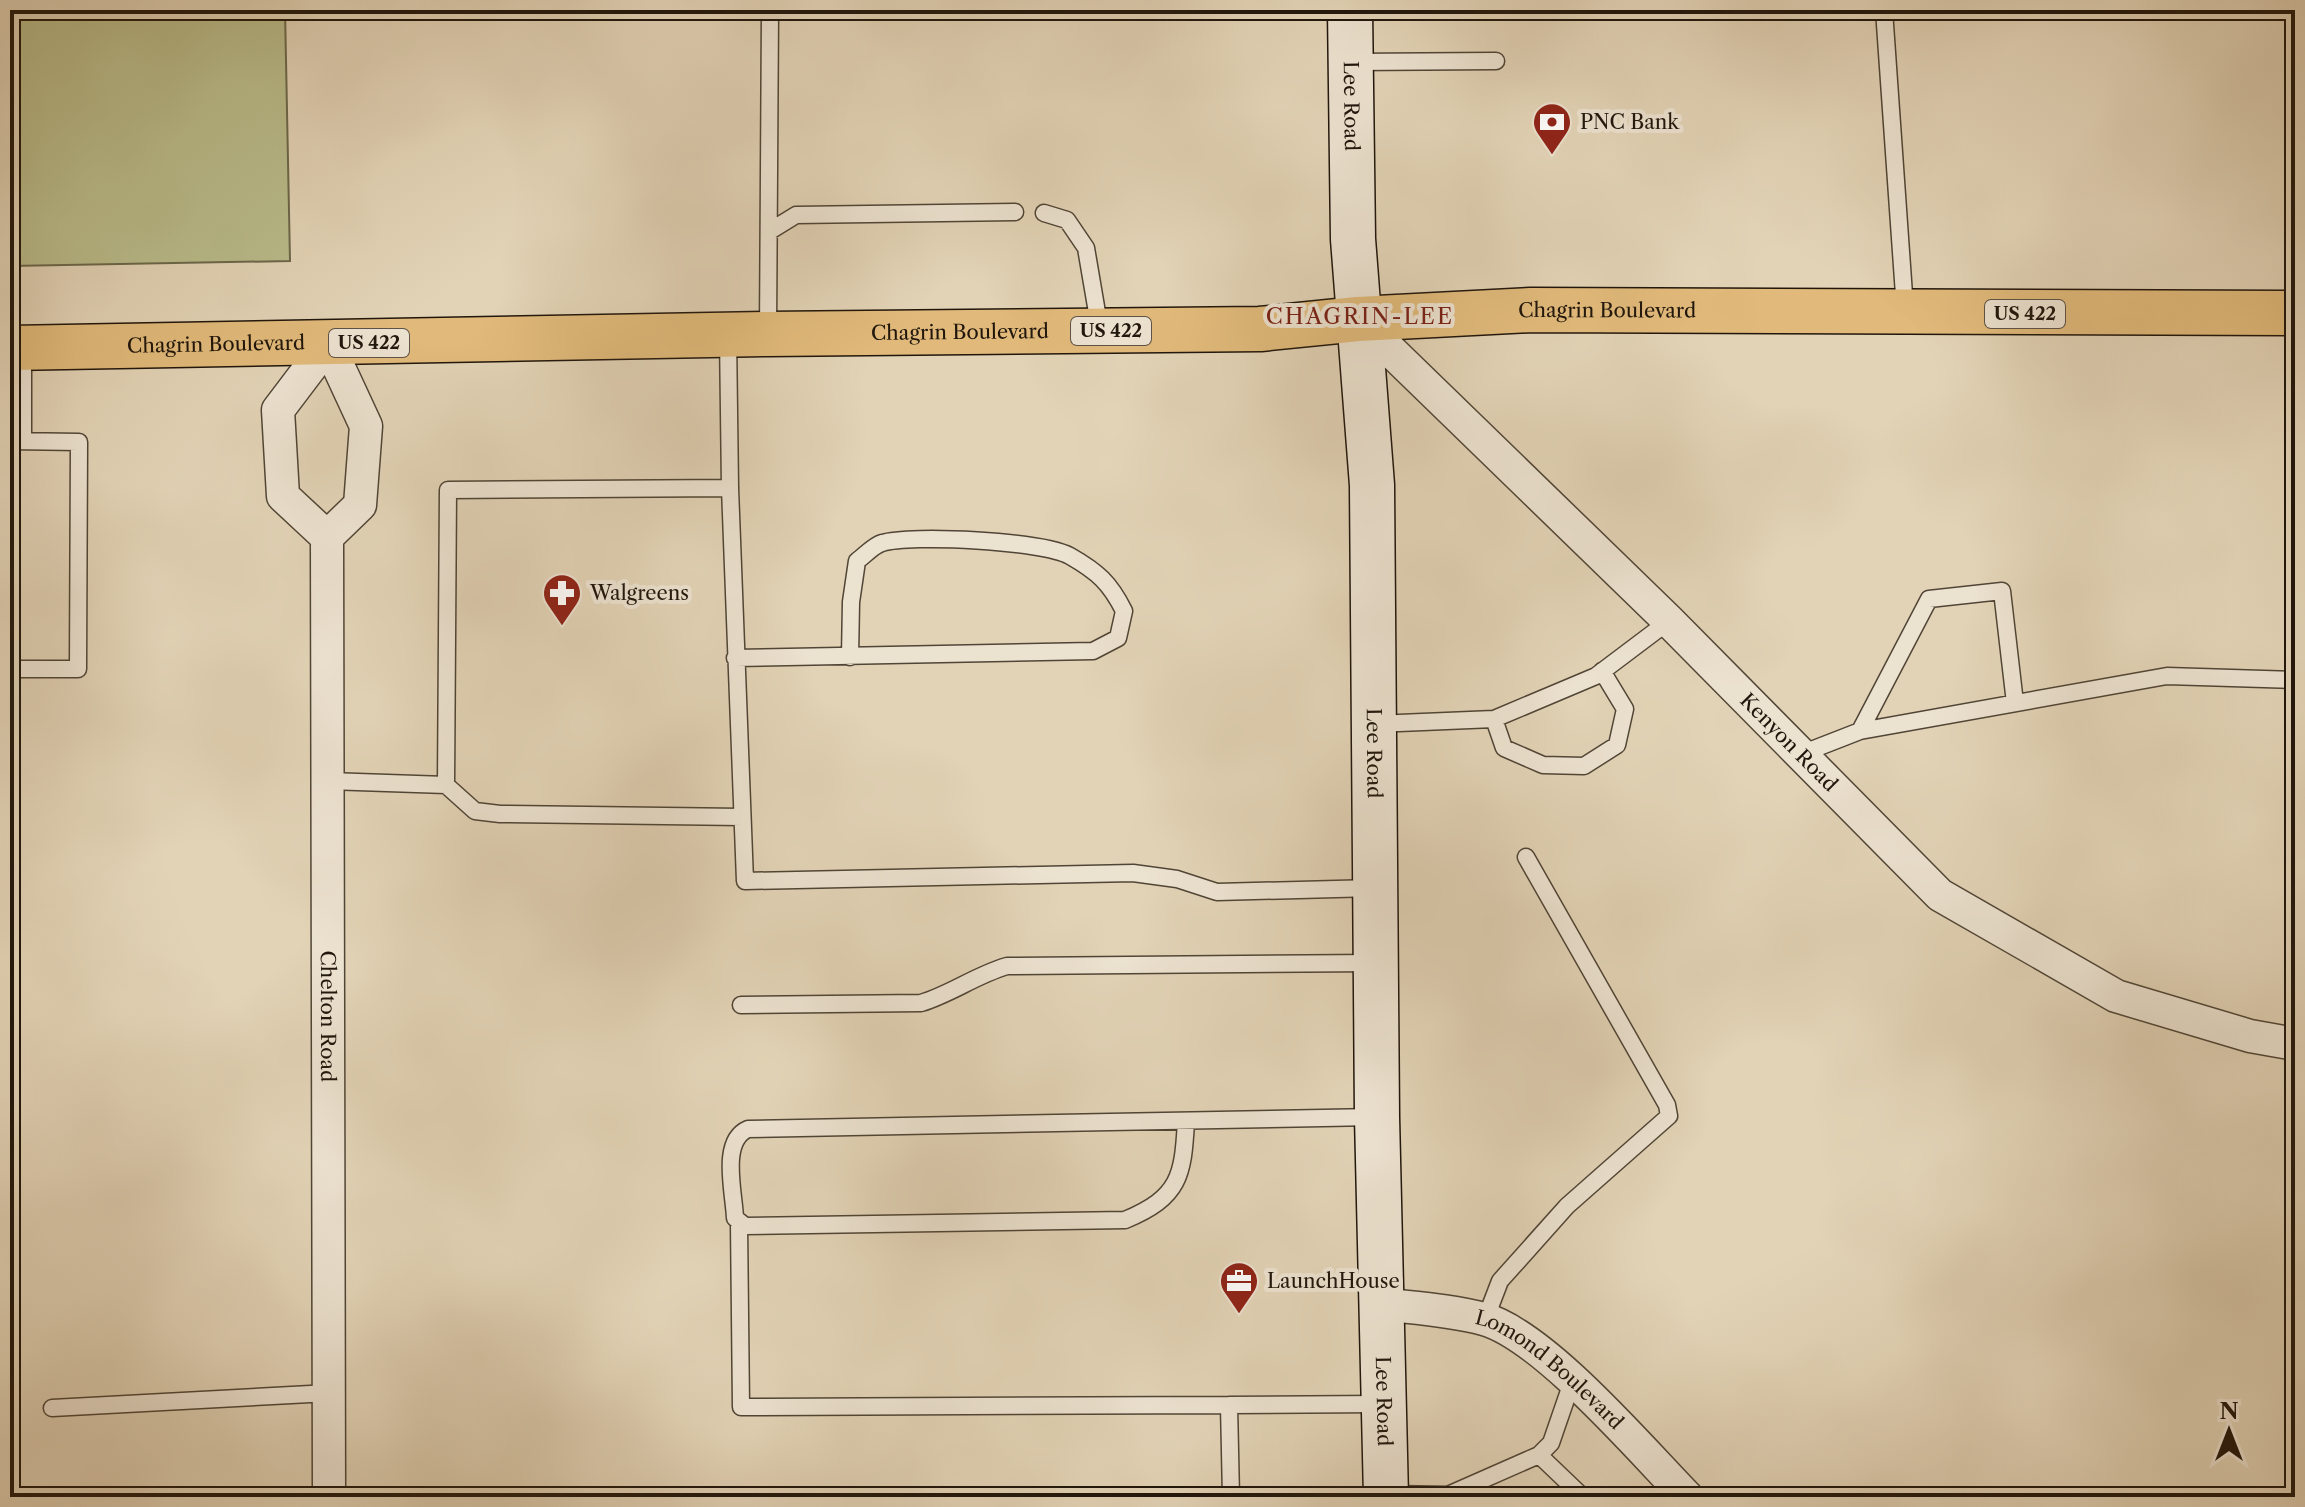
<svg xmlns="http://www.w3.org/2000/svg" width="2305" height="1507" viewBox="0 0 2305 1507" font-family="'Libre Caslon Text',serif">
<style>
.green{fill:#b9bb8a;stroke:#6c684b;stroke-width:2}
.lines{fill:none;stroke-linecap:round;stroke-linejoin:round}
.lane-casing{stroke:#504536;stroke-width:19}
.street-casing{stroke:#504536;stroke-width:35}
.secondary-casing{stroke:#20160c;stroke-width:47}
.primary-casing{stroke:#20160c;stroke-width:47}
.lane{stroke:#ece2d0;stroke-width:16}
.street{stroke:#ece2d0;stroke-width:32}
.secondary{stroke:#ece2d0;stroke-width:44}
.primary{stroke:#e1ba7b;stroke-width:44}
.labels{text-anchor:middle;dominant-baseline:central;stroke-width:8;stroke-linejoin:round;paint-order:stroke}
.shield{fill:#ece2d0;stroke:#5d5347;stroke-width:2}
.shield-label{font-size:18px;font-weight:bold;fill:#20160c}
.street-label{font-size:20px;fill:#20160c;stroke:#ece2d0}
.poi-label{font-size:20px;fill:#20160c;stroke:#ece2d0;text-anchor:start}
.neighbourhood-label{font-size:22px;letter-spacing:2px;fill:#7a1f14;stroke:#ece2d0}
</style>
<rect width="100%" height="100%" fill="#e2d3b6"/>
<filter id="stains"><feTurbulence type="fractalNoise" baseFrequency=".0025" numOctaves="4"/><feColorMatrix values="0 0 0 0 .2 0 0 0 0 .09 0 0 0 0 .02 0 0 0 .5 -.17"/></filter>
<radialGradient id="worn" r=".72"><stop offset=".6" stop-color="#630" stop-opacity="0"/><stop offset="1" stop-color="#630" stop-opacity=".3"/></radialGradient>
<path class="green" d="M 10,10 L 285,10 L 290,261 L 10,266 Z"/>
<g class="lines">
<g class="lane-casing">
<path id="lane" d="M 1884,10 L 1905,309
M 1352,62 L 1496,61
M 1044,213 L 1067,220 L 1086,248 L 1100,330
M 770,231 L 796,215 L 1015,212
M 768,332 L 770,10
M 728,336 L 730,488 L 745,881 L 1133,873 L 1177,879 L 1217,892 L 1374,888
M 23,350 L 23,441
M 10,441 L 79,442 L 78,669 L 10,669
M 735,658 L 1093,651 L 1118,638 L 1124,611 C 1110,583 1098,572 1070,556 C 1043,541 911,534 882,543 C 874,545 864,556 857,561 L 851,602 L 850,657
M 1494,719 L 1504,748 L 1543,765 L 1584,766 L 1617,745 L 1625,709 L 1602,671
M 1375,724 L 1494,719 L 1596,676 L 1669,621
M 1860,731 L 1929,599 L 2002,591 L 2015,703
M 1801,754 L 1860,731 L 2167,676 L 2295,680
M 328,781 L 446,785 L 475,811 L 500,814 L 742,817
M 446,785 L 448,490 L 730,488
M 741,1005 L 921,1003 C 951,994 976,975 1007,966 L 1375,963
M 1186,1121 C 1183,1176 1180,1197 1125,1220 L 745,1226 L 735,1218 C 734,1192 720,1141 748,1129 L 1375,1117
M 739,1223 L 741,1407 L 1229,1405
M 1485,1320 L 1500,1281 L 1567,1206 L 1669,1116 L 1667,1105 L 1526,857
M 52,1408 L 329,1393
M 1539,1455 L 1583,1497
M 1387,1494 L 1448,1495 L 1539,1455 L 1551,1443 L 1572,1382
M 1231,1497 L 1229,1405 L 1381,1404"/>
</g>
<g class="street-casing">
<g id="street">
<path id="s1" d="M 1358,319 L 1669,621 L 1940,895 L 2116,996 L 2250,1036 L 2295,1044"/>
<path id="s2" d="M 327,537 L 283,496 L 278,410 L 328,344 L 366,426 L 360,505 L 327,537 L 329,1497"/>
<path id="s3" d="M 1380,1304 C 1414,1308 1451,1310 1484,1319 C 1544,1336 1641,1450 1687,1497"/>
</g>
</g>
<g class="secondary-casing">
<g id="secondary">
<path id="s4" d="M 1350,10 L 1353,239 L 1372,485 L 1377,1117 L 1386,1497"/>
</g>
</g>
<g class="primary-casing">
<g id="primary">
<path id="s5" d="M 10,348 L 767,334 L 1260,329 L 1358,319 L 1531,310 L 2295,313"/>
</g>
</g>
<use href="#lane" class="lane"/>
<use href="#street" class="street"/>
<use href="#secondary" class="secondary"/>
<use href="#primary" class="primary"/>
</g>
<defs>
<g id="bank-pin" transform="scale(2)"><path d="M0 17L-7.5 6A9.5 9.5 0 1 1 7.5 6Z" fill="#8f2418" stroke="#ece2d0"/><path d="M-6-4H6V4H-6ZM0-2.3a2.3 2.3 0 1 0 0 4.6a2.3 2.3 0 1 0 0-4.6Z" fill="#fff"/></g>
<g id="pharmacy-pin" transform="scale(2)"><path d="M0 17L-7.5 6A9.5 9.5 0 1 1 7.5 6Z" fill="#8f2418" stroke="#ece2d0"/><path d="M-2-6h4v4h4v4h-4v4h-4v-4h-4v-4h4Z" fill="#fff"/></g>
<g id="office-pin" transform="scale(2)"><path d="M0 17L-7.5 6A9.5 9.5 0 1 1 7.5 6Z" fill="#8f2418" stroke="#ece2d0"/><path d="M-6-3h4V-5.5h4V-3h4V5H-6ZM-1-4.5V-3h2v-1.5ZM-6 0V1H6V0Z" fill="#fff"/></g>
</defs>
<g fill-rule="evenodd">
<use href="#bank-pin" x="1552" y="122"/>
<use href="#pharmacy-pin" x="562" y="593"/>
<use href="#office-pin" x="1239" y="1281"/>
</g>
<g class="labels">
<g class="shield">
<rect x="1985" y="300" width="80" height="28" rx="6"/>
<rect x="1071" y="317" width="80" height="28" rx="6"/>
<rect x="329" y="329" width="80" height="28" rx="6"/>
</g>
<g class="shield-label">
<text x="2025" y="314">US 422</text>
<text x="1111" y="331">US 422</text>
<text x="369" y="343">US 422</text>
</g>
<g class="street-label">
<text stroke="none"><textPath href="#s4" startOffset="96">Lee Road</textPath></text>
<text stroke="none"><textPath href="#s5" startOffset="1598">Chagrin Boulevard</textPath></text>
<text stroke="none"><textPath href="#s5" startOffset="950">Chagrin Boulevard</textPath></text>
<text stroke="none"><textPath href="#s5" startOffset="206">Chagrin Boulevard</textPath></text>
<text stroke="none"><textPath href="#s1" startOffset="604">Kenyon Road</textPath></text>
<text stroke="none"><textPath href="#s4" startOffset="744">Lee Road</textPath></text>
<text stroke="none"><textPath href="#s2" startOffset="924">Chelton Road</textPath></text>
<text stroke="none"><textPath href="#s3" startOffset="188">Lomond Boulevard</textPath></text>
<text stroke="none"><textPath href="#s4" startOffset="1392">Lee Road</textPath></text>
</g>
<g class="poi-label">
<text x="1580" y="122">PNC Bank</text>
<text x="590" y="593">Walgreens</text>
<text x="1267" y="1281">LaunchHouse</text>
</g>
<g class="neighbourhood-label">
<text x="1360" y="316">CHAGRIN-LEE</text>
</g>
</g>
<rect width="2305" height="1507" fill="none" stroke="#e2d3b6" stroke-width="40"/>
<rect x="12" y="12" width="2281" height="1483" fill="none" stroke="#20160c" stroke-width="4"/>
<rect x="20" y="20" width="2265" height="1467" fill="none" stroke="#20160c" stroke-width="2"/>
<g transform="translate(2229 1431)" stroke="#ece2d0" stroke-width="6" paint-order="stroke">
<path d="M0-6L14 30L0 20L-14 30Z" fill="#20160c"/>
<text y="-12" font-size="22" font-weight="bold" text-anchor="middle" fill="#20160c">N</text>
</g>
<rect width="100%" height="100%" filter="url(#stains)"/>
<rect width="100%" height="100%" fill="url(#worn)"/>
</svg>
